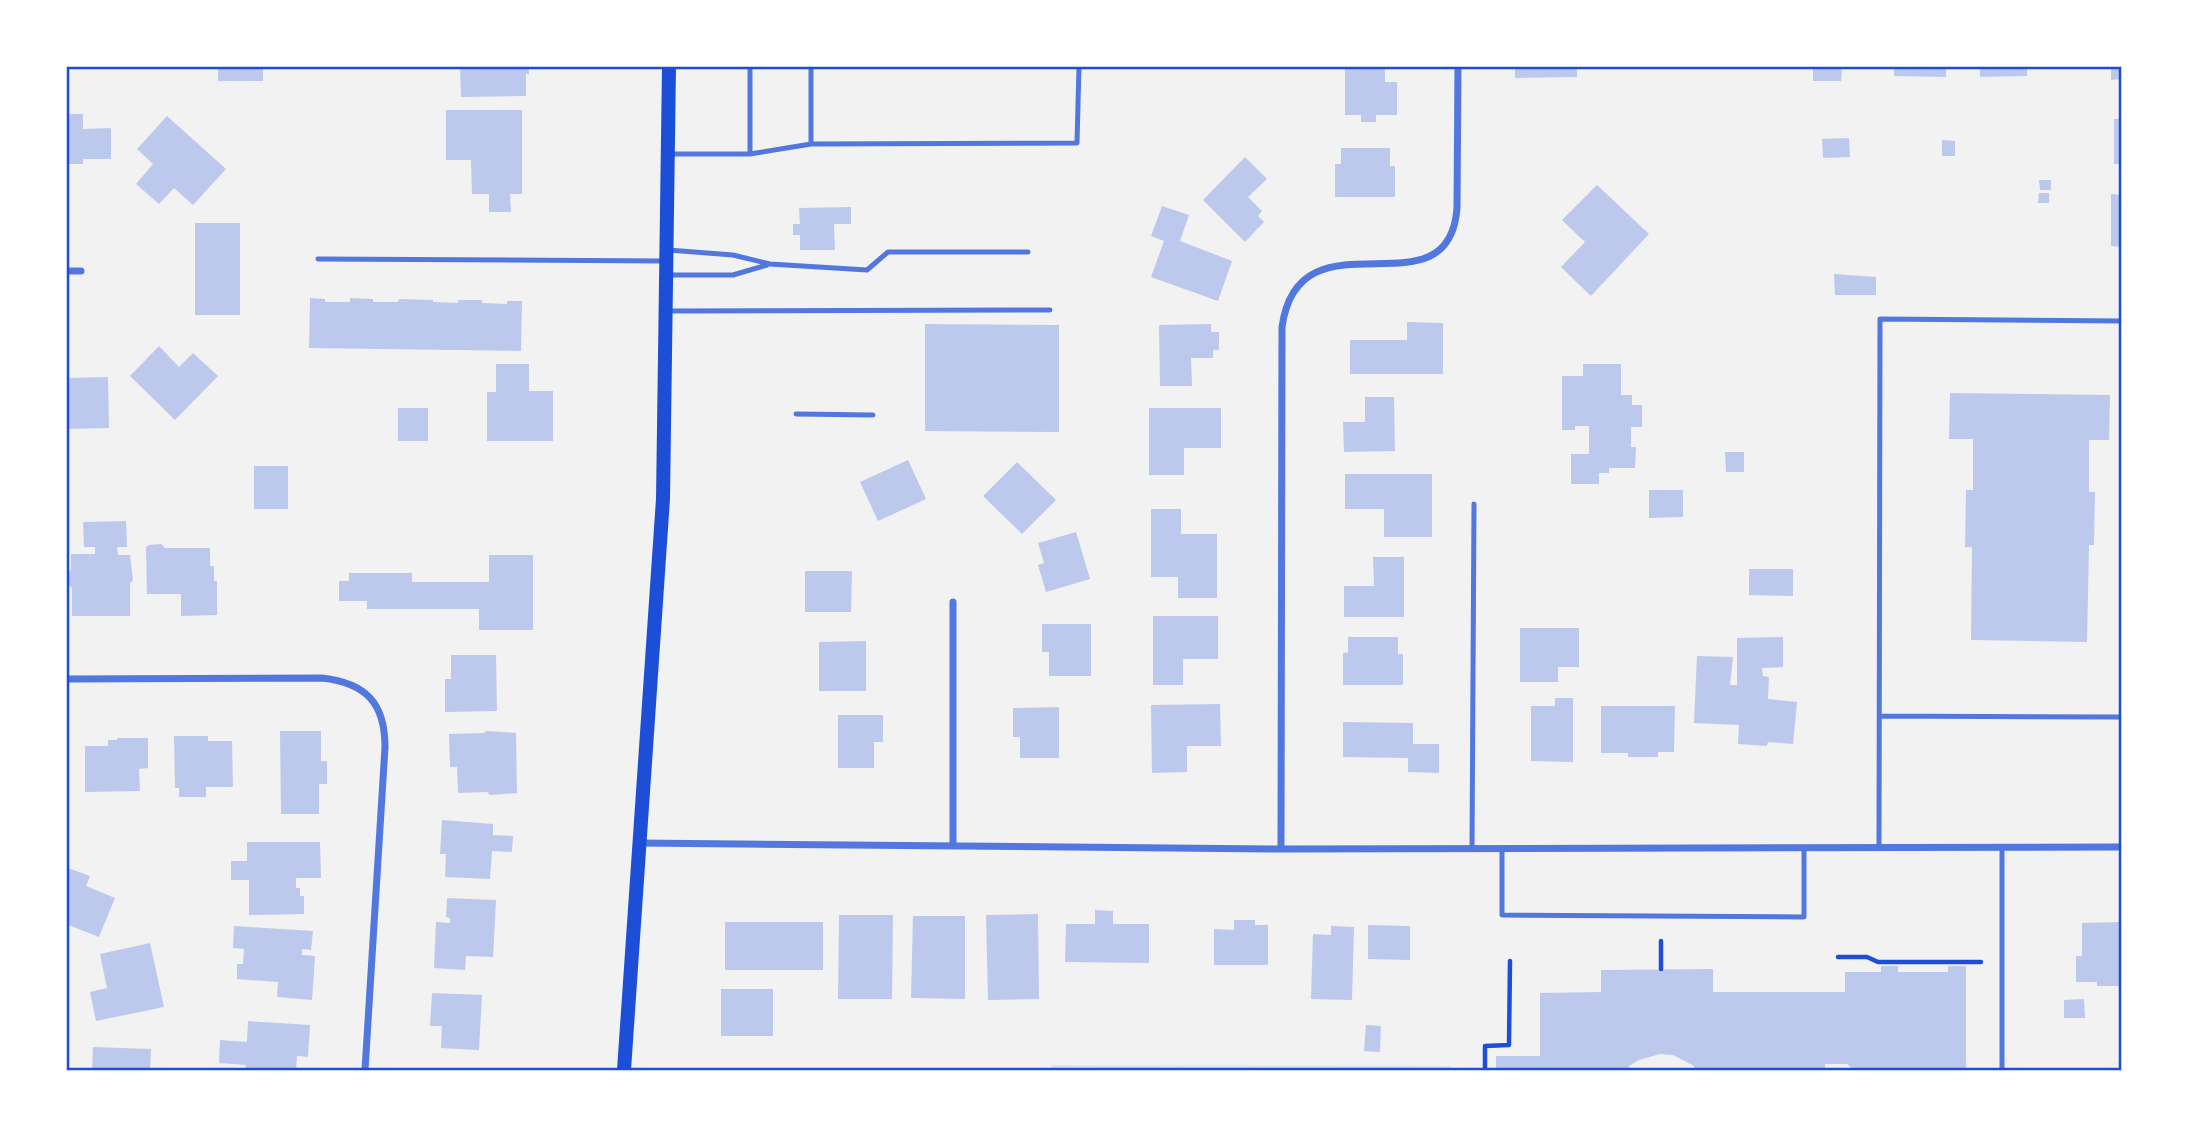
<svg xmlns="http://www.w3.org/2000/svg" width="2188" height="1137" viewBox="0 0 2188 1137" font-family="Figtree,sans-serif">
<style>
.green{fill:#dbe4f7}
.building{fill:#bdc9ec}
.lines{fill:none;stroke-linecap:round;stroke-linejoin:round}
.path{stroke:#1d4ed8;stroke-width:4.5}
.service{stroke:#5277de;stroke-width:5}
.minor{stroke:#5277de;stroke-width:7}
.secondary{stroke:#1d4ed8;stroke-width:14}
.neatline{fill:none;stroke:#1d4ed8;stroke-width:2.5}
</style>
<rect width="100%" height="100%" fill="#f2f2f2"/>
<path class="green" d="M 1051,1065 L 1451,1066 L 1451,1070 L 1051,1070 Z"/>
<path class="building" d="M 218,66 L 263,66 L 263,81 L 218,81 Z
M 460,66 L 529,66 L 529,74 L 526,74 L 526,96 L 461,97 Z
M 1345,66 L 1385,66 L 1385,82 L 1397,82 L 1397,115 L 1376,115 L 1376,122 L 1361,122 L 1361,115 L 1345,115 Z
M 1515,66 L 1577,66 L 1577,77 L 1515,78 Z
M 1813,66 L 1842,66 L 1841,81 L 1813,81 Z
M 1894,66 L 1946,66 L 1946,77 L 1894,76 Z
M 1980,66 L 2027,66 L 2027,76 L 1980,77 Z
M 2111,66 L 2122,66 L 2122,79 L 2111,80 Z
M 446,110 L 522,110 L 522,194 L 510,194 L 511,212 L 489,212 L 489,194 L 472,194 L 471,160 L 446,160 Z
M 66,114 L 83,114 L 83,129 L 111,128 L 111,159 L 83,159 L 83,164 L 66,164 Z
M 167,116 L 226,169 L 193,205 L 174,188 L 159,204 L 136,184 L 153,164 L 137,149 Z
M 2114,119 L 2122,119 L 2122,164 L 2114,164 Z
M 1849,138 L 1850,157 L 1823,158 L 1822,139 Z
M 1942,140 L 1955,141 L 1955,156 L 1942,156 Z
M 1341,148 L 1390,148 L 1390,166 L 1395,166 L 1395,197 L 1335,197 L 1335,164 L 1341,164 Z
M 1245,157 L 1267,179 L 1248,197 L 1262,211 L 1258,216 L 1264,222 L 1245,242 L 1203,200 Z
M 2039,180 L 2051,180 L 2051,190 L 2040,190 Z
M 1597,185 L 1649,234 L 1591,296 L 1561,267 L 1585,242 L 1562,220 Z
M 2039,193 L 2049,193 L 2049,203 L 2038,203 Z
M 2111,194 L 2122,195 L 2122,247 L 2111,246 Z
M 1162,206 L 1189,215 L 1180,241 L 1232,261 L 1218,301 L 1151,277 L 1164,241 L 1151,236 Z
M 851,207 L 851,224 L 834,224 L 835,250 L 800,250 L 800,235 L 793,235 L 793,224 L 800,224 L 799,208 Z
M 195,223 L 240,223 L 240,315 L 195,315 Z
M 1834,274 L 1876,277 L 1876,295 L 1835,295 Z
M 310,298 L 325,299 L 325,302 L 350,302 L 350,298 L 373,299 L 373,302 L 398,302 L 399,299 L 433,300 L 433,302 L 458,303 L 458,300 L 482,300 L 482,303 L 507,304 L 507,301 L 522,301 L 521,351 L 309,348 Z
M 1407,322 L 1443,323 L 1443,374 L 1350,374 L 1350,340 L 1407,340 Z
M 925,324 L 1059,325 L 1059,432 L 925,431 Z
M 1211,324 L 1211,332 L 1219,332 L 1219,350 L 1213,350 L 1213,358 L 1191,358 L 1192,386 L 1160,386 L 1159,325 Z
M 159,346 L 179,367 L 193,353 L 218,376 L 175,420 L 130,376 Z
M 496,364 L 529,364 L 529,391 L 553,391 L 553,441 L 487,441 L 487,392 L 496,392 Z
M 1583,364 L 1621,364 L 1621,395 L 1632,395 L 1632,405 L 1642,405 L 1642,427 L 1631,427 L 1631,447 L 1636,447 L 1635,468 L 1609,468 L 1609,473 L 1599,473 L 1599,484 L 1571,484 L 1571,454 L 1589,454 L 1589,426 L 1575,426 L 1575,430 L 1562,430 L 1562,376 L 1583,376 Z
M 108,377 L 109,428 L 66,429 L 66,378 Z
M 1950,393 L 2110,395 L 2109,440 L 2089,440 L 2089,492 L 2095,492 L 2094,545 L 2089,545 L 2087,642 L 1971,640 L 1972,547 L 1965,547 L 1966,490 L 1973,490 L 1973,439 L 1949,439 Z
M 1365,397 L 1394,397 L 1395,451 L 1344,452 L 1343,422 L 1365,422 Z
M 398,408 L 428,408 L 428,441 L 398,441 Z
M 1149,408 L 1221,408 L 1221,448 L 1184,448 L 1184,475 L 1149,475 Z
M 1725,452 L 1744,452 L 1744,472 L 1726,472 Z
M 908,460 L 926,499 L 878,521 L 860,482 Z
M 1017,462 L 1056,500 L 1022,534 L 983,496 Z
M 254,466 L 288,466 L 288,509 L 254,509 Z
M 1345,474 L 1432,474 L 1432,537 L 1384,537 L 1384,509 L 1345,509 Z
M 1649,490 L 1683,490 L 1683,517 L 1649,518 Z
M 1151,509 L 1181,509 L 1181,534 L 1217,534 L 1217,598 L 1178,598 L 1178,577 L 1151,577 Z
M 126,521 L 127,547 L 117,547 L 118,555 L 130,555 L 133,581 L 130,583 L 130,616 L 72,616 L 72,588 L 69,585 L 68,573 L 71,570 L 71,554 L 95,554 L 95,547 L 84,547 L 83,522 Z
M 1076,532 L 1090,579 L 1046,592 L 1038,565 L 1044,563 L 1038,543 Z
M 161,544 L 165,548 L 210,548 L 210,566 L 214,566 L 214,581 L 217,581 L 217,615 L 181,616 L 181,594 L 147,594 L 146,547 L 149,545 Z
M 489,555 L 533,555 L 533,630 L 479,630 L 479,609 L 367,609 L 367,601 L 339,601 L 339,581 L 349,581 L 349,573 L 412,573 L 412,582 L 489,582 Z
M 1373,557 L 1404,557 L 1404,617 L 1344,617 L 1344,586 L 1374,586 Z
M 1749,569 L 1793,569 L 1793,596 L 1749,595 Z
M 805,571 L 852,571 L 851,612 L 805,612 Z
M 1153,616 L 1218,616 L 1218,659 L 1183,659 L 1183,685 L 1153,685 Z
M 1042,624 L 1091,624 L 1091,676 L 1049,676 L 1049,652 L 1042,652 Z
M 1520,628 L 1579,628 L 1579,667 L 1558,667 L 1558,682 L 1520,682 Z
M 1348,637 L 1398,637 L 1398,654 L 1403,654 L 1403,685 L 1343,685 L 1343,653 L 1348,653 Z
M 1783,637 L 1783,667 L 1762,668 L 1763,676 L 1769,677 L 1768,699 L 1797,702 L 1793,744 L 1768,742 L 1767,746 L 1738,744 L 1739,725 L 1694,723 L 1697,656 L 1733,657 L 1730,685 L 1737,685 L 1737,638 Z
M 866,641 L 866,691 L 819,691 L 819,642 Z
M 451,655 L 496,655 L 497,711 L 445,712 L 445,679 L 451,679 Z
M 1555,698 L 1573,698 L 1573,762 L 1531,761 L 1531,706 L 1555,706 Z
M 1220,704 L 1221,746 L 1187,746 L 1187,772 L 1152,773 L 1151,705 Z
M 1601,706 L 1675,706 L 1674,752 L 1658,752 L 1658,757 L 1628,757 L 1628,753 L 1601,753 Z
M 1059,707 L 1059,758 L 1020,758 L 1020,737 L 1013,737 L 1013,708 Z
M 838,715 L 883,715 L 883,742 L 874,742 L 874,768 L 838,768 Z
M 1343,722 L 1413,723 L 1413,744 L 1439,744 L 1439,773 L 1408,772 L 1408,758 L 1343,757 Z
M 280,731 L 321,731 L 321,761 L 327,761 L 327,784 L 319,784 L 319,814 L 281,814 Z
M 486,731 L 516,733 L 517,793 L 490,795 L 487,792 L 458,793 L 457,767 L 450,767 L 449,734 L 484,733 Z
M 174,736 L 208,736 L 208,741 L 232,741 L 233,787 L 206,787 L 206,797 L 179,797 L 179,788 L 175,788 Z
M 117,738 L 148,738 L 148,768 L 139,769 L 140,791 L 85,792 L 85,746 L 108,746 L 108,740 L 117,740 Z
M 442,820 L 493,824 L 493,835 L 513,836 L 512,852 L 492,851 L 490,879 L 445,877 L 446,854 L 440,854 Z
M 247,842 L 320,842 L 321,878 L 296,878 L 296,888 L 300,888 L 300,896 L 304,896 L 304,914 L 249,915 L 249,880 L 231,880 L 231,861 L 247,861 Z
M 68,868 L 90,876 L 86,886 L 115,898 L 99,937 L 66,924 Z
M 447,898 L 496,900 L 493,957 L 466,956 L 465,970 L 434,968 L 436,922 L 450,923 L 450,918 L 446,917 Z
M 1095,910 L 1113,911 L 1113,924 L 1149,924 L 1149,963 L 1065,962 L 1066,924 L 1095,924 Z
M 1038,914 L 1039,999 L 988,1000 L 986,915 Z
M 839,915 L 893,915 L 892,999 L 838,999 Z
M 913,916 L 965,916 L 965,999 L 911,998 Z
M 1234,920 L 1255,920 L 1255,925 L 1268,925 L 1268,965 L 1214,965 L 1214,929 L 1234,930 Z
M 725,922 L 823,922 L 823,970 L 725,970 Z
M 2122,922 L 2122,986 L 2097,986 L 2097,982 L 2076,982 L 2076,956 L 2082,956 L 2082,923 Z
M 1368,925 L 1410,926 L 1410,960 L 1368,959 Z
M 234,926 L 313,931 L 311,950 L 302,949 L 302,955 L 315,956 L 312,1000 L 277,997 L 278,982 L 237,979 L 237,964 L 243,964 L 244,949 L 233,948 Z
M 1331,926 L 1354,927 L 1352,1000 L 1311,999 L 1313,934 L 1331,935 Z
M 150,943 L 164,1007 L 96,1021 L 90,992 L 107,988 L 100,954 Z
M 1881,966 L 1898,966 L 1898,972 L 1948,972 L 1948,966 L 1966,966 L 1966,1070 L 1854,1070 L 1847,1064 L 1825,1064 L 1825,1070 L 1703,1070 L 1694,1069 L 1694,1066 L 1673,1055 L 1660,1054 L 1639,1060 L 1629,1066 L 1629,1069 L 1496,1070 L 1496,1056 L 1540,1056 L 1540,993 L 1601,992 L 1601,970 L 1713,969 L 1713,992 L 1845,992 L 1845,972 L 1881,972 Z
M 721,989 L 773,989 L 773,1036 L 721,1036 Z
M 432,993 L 482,995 L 479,1050 L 441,1048 L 442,1026 L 430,1026 Z
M 2084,999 L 2085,1018 L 2064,1018 L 2064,1000 Z
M 248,1021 L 310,1025 L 308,1057 L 297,1056 L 296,1070 L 245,1070 L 246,1065 L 219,1063 L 220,1040 L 247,1042 Z
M 1366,1025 L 1381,1026 L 1380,1052 L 1364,1051 Z
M 93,1047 L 151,1049 L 150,1070 L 92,1070 Z"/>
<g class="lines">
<path class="path" d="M 1661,941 L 1661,969
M 1838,957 L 1867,957 L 1878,962 L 1981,962
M 1485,1070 L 1485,1046 L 1509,1045 L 1510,961"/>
<path class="service" d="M 750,66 L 750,154
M 811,144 L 1077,143 L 1079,66
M 669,154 L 750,154 L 811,144 L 811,66
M 668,250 L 733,255 L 770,264 L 867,270 L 888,252 L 1028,252
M 318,259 L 665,261
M 667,275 L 733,275 L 767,265
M 667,311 L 1050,310
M 796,414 L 873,415
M 1881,716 L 2122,717
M 1879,848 L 1880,319 L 2122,321
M 1472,849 L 1474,504
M 1502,849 L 1502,915 L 1804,917 L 1804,848
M 2002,1070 L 2002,848"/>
<path class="minor" d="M 66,271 L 81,271
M 66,679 L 322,678 C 366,683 385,703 385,747 L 365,1070
M 638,843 L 1281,849 L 2122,847
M 953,845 L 953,602
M 1281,849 L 1282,327 C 1299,205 1449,320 1457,208 L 1458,66"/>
<path class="secondary" d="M 624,1070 L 663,499 L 669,66"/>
</g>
<rect width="2188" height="1137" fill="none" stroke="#ffffff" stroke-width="136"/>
<rect x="68" y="68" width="2052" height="1001" class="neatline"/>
</svg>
